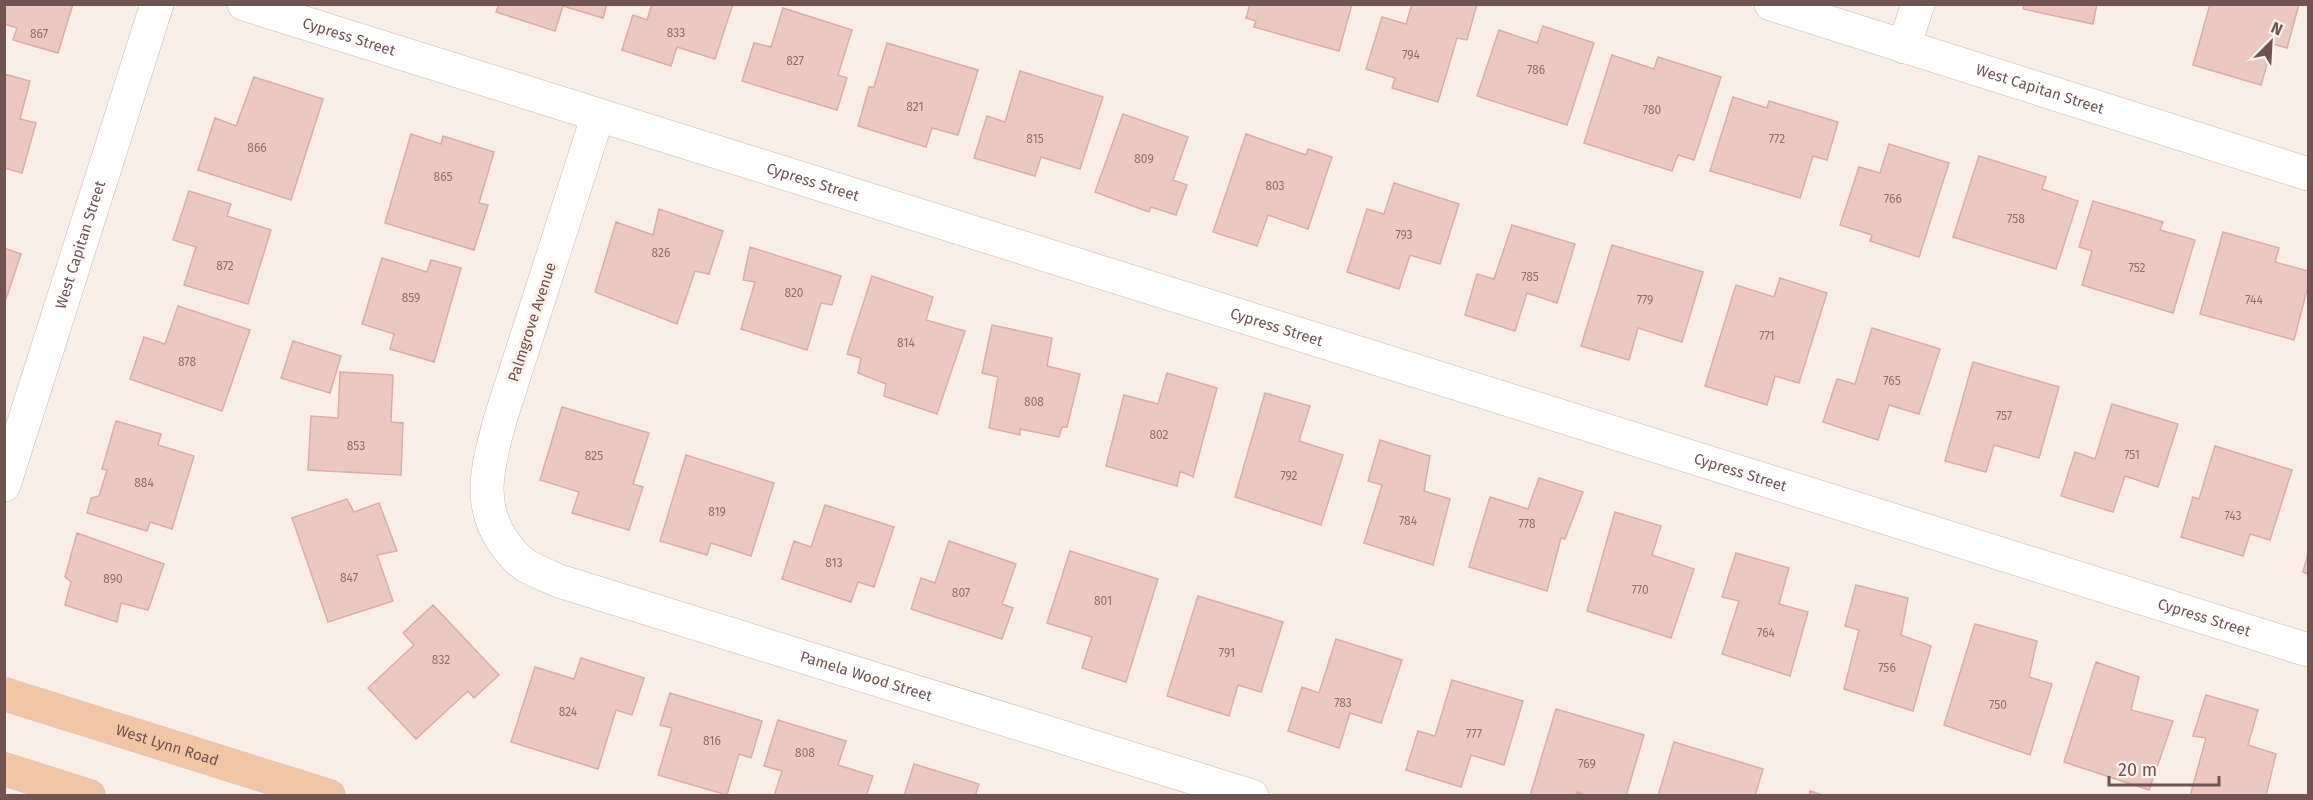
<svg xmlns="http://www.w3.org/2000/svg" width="2313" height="800" viewBox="0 0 2313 800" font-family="'Fira Sans',sans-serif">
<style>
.building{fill:#ebc9c1;stroke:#dcada3;stroke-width:1.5}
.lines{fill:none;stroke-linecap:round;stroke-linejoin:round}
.minor-casing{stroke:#ccb7b0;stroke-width:34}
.major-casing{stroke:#d4cbca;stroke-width:34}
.minor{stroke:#fff;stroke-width:33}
.major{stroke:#f0c6a6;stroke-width:33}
.labels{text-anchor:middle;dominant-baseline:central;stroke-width:6;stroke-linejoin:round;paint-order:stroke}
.number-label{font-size:12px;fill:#8e706b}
.street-label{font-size:15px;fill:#6f534e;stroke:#fdf3ec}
</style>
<rect width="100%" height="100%" fill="#f9eee6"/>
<path class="building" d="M 4,4 L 73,4 L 58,53 L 13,40 L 17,28 L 4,24 Z
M 499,4 L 607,4 L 603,18 L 563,6 L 555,31 L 496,12 Z
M 652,4 L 733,4 L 715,59 L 677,47 L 671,66 L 622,50 L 633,15 L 647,20 Z
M 1250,4 L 1352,4 L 1339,51 L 1254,27 L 1256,21 L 1246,18 Z
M 1412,4 L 1477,4 L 1467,40 L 1457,38 L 1438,102 L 1392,88 L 1395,78 L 1366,69 L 1382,17 L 1406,24 Z
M 2024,4 L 2097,4 L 2093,24 L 2023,9 Z
M 2210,4 L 2299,4 L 2287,48 L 2273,44 L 2261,85 L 2193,65 Z
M 783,8 L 852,30 L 838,75 L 847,78 L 837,110 L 742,81 L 754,43 L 771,47 Z
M 1543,26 L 1594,43 L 1567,125 L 1477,96 L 1499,30 L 1537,43 Z
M 887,43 L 978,70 L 958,135 L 932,128 L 926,147 L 858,126 L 869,87 L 874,87 Z
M 1612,55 L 1654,69 L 1658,57 L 1721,77 L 1694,160 L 1678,155 L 1672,171 L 1584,143 Z
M 1020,71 L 1103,97 L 1080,169 L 1041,157 L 1035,176 L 974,158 L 987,116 L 1005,122 Z
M 4,74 L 30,81 L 20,119 L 36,123 L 22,173 L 4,168 Z
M 254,77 L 323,99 L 291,200 L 198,170 L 215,118 L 236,126 Z
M 1733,97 L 1767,108 L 1769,101 L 1838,122 L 1827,160 L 1813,156 L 1800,198 L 1710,171 Z
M 1123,114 L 1188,137 L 1173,180 L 1187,185 L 1176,215 L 1151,207 L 1149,212 L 1095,192 Z
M 411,134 L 441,144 L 443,136 L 494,152 L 479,203 L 488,205 L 474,250 L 385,223 Z
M 1246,134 L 1306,155 L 1308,149 L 1332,157 L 1308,229 L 1268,215 L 1257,246 L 1213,232 Z
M 1889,144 L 1949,163 L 1919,257 L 1870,241 L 1872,235 L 1840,225 L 1859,167 L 1880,173 Z
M 1979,156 L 2046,177 L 2042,189 L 2078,201 L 2056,269 L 1953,237 Z
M 1394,183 L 1459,204 L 1440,264 L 1410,255 L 1399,289 L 1347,272 L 1367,209 L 1384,214 Z
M 189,191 L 231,204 L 227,216 L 271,230 L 248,304 L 184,285 L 196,247 L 173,240 Z
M 2093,201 L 2163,222 L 2160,230 L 2195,240 L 2173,313 L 2082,285 L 2092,251 L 2079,247 Z
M 659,209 L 723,231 L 709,274 L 695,271 L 677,324 L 595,292 L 616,222 L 653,235 Z
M 1512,225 L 1575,244 L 1557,303 L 1527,293 L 1515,331 L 1465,315 L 1477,274 L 1494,279 Z
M 2223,232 L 2279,248 L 2275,262 L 2308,271 L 2308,286 L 2294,340 L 2200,314 Z
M 1612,245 L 1703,272 L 1682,342 L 1638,328 L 1629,360 L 1581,346 Z
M 750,247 L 841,276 L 832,305 L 821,303 L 807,350 L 741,329 L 755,282 L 743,280 Z
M 4,248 L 21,254 L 4,305 Z
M 382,258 L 427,272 L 431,260 L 461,268 L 434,362 L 390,349 L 394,334 L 362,324 Z
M 872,276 L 933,297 L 926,320 L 965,331 L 937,414 L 884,396 L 886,384 L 858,373 L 861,358 L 847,354 Z
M 1780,278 L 1827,293 L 1799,383 L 1775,376 L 1767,405 L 1705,386 L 1736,285 L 1774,297 Z
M 178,306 L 250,330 L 222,411 L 130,379 L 144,337 L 165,344 Z
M 992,325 L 1052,338 L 1047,366 L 1080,374 L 1067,427 L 1062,427 L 1059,437 L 1020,429 L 1020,435 L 989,428 L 998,377 L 982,373 Z
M 1872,328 L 1940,349 L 1919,414 L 1889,405 L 1878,440 L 1823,422 L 1837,379 L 1855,384 Z
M 293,341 L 341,356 L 330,393 L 281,378 Z
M 1973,362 L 2059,387 L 2039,458 L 1994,445 L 1986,472 L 1945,461 Z
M 340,372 L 393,375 L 391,422 L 403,423 L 401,475 L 308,470 L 311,416 L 338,418 Z
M 1167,373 L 1217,388 L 1193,477 L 1180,471 L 1177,486 L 1106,466 L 1124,395 L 1158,404 Z
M 1265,393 L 1310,406 L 1299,441 L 1343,455 L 1321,525 L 1235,497 Z
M 2112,404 L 2178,424 L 2158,487 L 2125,476 L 2113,512 L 2061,496 L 2075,452 L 2095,459 Z
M 562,407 L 649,433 L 633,484 L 643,487 L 629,530 L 572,513 L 579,492 L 540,480 Z
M 116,421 L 161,434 L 158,445 L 194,456 L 172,529 L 150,522 L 147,531 L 87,513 L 91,498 L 99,496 L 107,470 L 102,469 Z
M 1380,440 L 1430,456 L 1424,491 L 1450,499 L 1433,565 L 1364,543 L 1382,485 L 1368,481 Z
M 2215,446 L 2292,470 L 2270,540 L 2250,534 L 2243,556 L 2181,537 L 2193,497 L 2199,499 Z
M 686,455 L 774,483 L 751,556 L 711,543 L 707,555 L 660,541 Z
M 1539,478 L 1583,492 L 1565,539 L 1561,538 L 1547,591 L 1469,567 L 1490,497 L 1528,509 Z
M 347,499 L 354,512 L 379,503 L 397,551 L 377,555 L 393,601 L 328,622 L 292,518 Z
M 825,505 L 894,527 L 874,587 L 858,582 L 851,602 L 782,579 L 794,541 L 811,547 Z
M 1615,512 L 1661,526 L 1652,555 L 1694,569 L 1671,638 L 1587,611 Z
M 77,533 L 164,564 L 148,610 L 121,603 L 117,622 L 65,605 L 71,582 L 65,577 Z
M 949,541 L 1016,564 L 1002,604 L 1013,608 L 1002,639 L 911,609 L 921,578 L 935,583 Z
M 1070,551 L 1158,579 L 1126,682 L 1082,668 L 1092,637 L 1047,623 Z
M 1736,553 L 1789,568 L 1779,604 L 1808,612 L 1790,676 L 1722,654 L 1739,601 L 1722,597 Z
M 2308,553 L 2308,574 L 2303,572 Z
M 1856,585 L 1908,598 L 1901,635 L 1931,646 L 1913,711 L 1844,689 L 1859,630 L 1845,626 Z
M 1198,596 L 1283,622 L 1261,692 L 1238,685 L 1229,716 L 1167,696 Z
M 433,605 L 499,675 L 474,698 L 468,691 L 416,739 L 368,688 L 414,645 L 403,633 Z
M 1975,624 L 2037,641 L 2029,677 L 2052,684 L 2030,755 L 1944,725 Z
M 1336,639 L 1402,660 L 1381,723 L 1350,713 L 1339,748 L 1288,731 L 1302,687 L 1319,693 Z
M 581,658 L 644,678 L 632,715 L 616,710 L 598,769 L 511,742 L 535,667 L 574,679 Z
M 2096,662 L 2139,677 L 2131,710 L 2173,721 L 2149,790 L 2064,762 Z
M 1452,680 L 1523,701 L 1504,765 L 1471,755 L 1461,787 L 1406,770 L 1418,731 L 1435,736 Z
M 670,693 L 762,721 L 751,758 L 739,754 L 727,795 L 658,775 L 672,728 L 660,725 Z
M 2206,695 L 2258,710 L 2248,745 L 2276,754 L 2266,796 L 2190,796 L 2206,738 L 2193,736 Z
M 1556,709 L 1644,735 L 1626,796 L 1588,796 L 1577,792 L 1576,796 L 1530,796 Z
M 778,720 L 846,741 L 838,765 L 873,776 L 866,796 L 774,796 L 782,771 L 764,766 Z
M 1674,742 L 1763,769 L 1755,796 L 1658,796 Z
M 914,764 L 979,784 L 975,796 L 904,796 Z
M 1810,791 L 1826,796 L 1809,796 Z"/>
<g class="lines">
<g class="minor-casing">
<g id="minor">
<path id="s1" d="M 244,4 L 2308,650"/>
<path id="s2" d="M 1771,4 L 2308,174"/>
<path d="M 1904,47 L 1918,4"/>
<path id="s3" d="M 598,115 L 500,420 C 489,462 476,503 503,541 C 509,550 516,559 525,565 C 535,571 548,576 559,581 L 1252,796"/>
<path id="s4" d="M 4,485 L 157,4"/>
</g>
</g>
<g class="major-casing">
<g id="major">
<path id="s5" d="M 4,694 L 329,796"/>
<path d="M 4,769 L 89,796"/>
</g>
</g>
<use href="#minor" class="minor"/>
<use href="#major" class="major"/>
</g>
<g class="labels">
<g class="number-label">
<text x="676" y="33">833</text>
<text x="39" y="34">867</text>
<text x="1411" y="55">794</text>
<text x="795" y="61">827</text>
<text x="1536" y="70">786</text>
<text x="915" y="107">821</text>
<text x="1652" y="110">780</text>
<text x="1035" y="139">815</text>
<text x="1777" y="139">772</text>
<text x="257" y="148">866</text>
<text x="1144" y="159">809</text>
<text x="443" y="177">865</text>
<text x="1275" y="186">803</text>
<text x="1893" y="199">766</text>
<text x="2016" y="219">758</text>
<text x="1404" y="235">793</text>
<text x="661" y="253">826</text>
<text x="225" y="266">872</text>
<text x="2137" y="268">752</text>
<text x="1530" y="277">785</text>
<text x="794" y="293">820</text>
<text x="411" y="298">859</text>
<text x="1645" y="300">779</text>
<text x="2254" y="300">744</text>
<text x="1767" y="336">771</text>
<text x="906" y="343">814</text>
<text x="187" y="362">878</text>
<text x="1892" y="381">765</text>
<text x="1034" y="402">808</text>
<text x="2004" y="416">757</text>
<text x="1159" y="435">802</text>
<text x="356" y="446">853</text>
<text x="2132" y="455">751</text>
<text x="594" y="456">825</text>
<text x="1289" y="476">792</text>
<text x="144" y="483">884</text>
<text x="717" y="512">819</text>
<text x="2233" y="516">743</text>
<text x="1408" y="521">784</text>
<text x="1527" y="524">778</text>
<text x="834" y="563">813</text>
<text x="349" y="578">847</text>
<text x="113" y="579">890</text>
<text x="1640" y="590">770</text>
<text x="961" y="593">807</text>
<text x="1103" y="601">801</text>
<text x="1766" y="633">764</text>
<text x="1227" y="653">791</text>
<text x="441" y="660">832</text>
<text x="1887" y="668">756</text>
<text x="1343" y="703">783</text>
<text x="1998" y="705">750</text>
<text x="568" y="712">824</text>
<text x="1474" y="734">777</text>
<text x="712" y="741">816</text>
<text x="805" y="753">808</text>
<text x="1587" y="764">769</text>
</g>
<g class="street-label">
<text stroke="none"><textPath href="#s1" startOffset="110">Cypress Street</textPath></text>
<text stroke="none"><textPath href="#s2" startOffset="282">West Capitan Street</textPath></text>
<text stroke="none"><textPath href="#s1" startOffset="596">Cypress Street</textPath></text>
<text stroke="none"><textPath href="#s4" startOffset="252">West Capitan Street</textPath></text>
<text transform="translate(532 322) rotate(-72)">Palmgrove Avenue</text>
<text stroke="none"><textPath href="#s1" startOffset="1082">Cypress Street</textPath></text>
<text stroke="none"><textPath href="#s1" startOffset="1568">Cypress Street</textPath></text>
<text stroke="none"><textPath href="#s1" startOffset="2054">Cypress Street</textPath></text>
<text stroke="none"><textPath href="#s3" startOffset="838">Pamela Wood Street</textPath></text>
<text stroke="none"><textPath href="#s5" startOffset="171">West Lynn Road</textPath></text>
</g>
</g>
<rect width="2313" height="800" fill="none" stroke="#6f534e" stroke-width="12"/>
<g transform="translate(2271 42) rotate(24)" stroke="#fdf3ec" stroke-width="4.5" paint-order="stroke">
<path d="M0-4.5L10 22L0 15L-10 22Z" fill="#6f534e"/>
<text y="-9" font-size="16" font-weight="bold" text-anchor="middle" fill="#6f534e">N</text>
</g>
<path d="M2109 776v9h110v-9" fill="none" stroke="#6f534e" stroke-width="3"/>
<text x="2118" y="776" font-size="18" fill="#6f534e" stroke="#fdf3ec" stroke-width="4.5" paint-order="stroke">20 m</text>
</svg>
